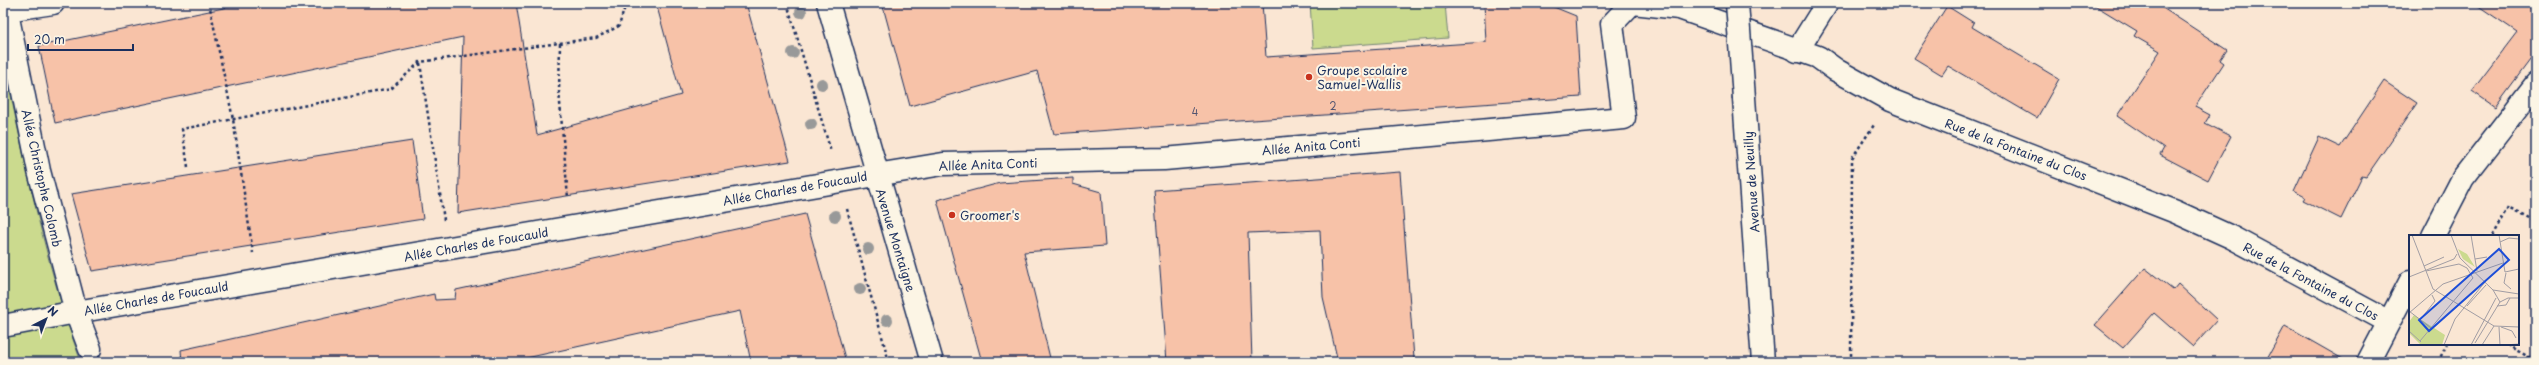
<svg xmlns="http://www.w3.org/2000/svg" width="2539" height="365" viewBox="0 0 2539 365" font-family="'Playpen Sans',sans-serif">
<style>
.green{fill:#cbda8e;stroke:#738476}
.building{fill:#f7c2a8;stroke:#1b2f5e}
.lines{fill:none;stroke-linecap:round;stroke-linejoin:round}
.pedestrian-casing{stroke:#1b2f5e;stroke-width:25}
.minor-casing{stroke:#1b2f5e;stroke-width:25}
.secondary-casing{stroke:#1b2f5e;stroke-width:25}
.path{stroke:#1b2f5e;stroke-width:2.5;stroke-dasharray:3 3;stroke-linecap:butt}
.pedestrian{stroke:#fcf5e5;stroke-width:22}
.minor{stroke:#fcf5e5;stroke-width:22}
.secondary{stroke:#fcf5e5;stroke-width:22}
.secondary-bridge-casing{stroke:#1b2f5e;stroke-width:25;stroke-linecap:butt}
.secondary-bridge{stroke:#fcf5e5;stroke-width:22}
.tree{fill:#989999}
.poi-dot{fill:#c8321e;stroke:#fcf5e5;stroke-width:1.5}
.labels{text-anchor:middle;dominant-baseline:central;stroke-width:4;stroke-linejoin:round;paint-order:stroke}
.number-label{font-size:10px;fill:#525470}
.poi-label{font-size:12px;fill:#1b2f5e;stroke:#fcf5e5;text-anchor:start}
.street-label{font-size:12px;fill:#1b2f5e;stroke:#fcf5e5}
.inset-road{fill:none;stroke:#a19da4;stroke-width:1}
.view{fill:#1d4ed8;fill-opacity:0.15;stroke:#1d4ed8;stroke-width:2}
.inset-edge{fill:none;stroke:#1b2f5e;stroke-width:2}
</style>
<rect width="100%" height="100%" fill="#fae6d3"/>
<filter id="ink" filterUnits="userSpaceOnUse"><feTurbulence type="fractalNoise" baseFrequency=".025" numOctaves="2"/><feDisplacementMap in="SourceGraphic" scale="8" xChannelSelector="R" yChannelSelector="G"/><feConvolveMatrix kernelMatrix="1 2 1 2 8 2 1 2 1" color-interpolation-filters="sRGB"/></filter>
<g filter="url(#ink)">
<path class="green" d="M 1310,3 L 1445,3 L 1448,38 L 1313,48 Z
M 3,57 C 24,159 45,264 81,362 L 3,362 Z"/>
<path class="building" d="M 248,3 L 516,3 L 537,135 L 681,95 L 656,3 L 746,3 L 790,161 L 458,213 L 463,37 L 55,123 L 39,46 Z
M 882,3 L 1262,3 L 1266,57 L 1486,42 L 1484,3 L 1544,3 L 1576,16 L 1581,97 L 1054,134 L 1037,71 L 910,106 Z
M 2091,3 L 2155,3 L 2227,50 L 2220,60 L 2224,63 L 2195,107 L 2210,115 L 2205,123 L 2231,136 L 2208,180 L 2160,155 L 2164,148 L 2117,116 L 2160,51 L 2134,36 L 2137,31 Z
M 2474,3 L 2536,3 L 2536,52 L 2495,107 L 2472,91 L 2517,32 Z
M 1947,6 L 1974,23 L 1972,27 L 2059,79 L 2037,118 L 1948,66 L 1942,75 L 1914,58 Z
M 2384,81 L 2417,103 L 2366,177 L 2362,176 L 2341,219 L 2303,200 L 2305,197 L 2294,191 L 2319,137 L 2340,147 Z
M 412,141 L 423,219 L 92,271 L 71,194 Z
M 1400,172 L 1414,359 L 1338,362 L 1323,297 L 1320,230 L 1248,233 L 1252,362 L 1167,362 L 1154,190 Z
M 1073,178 L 1073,184 L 1101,192 L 1105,246 L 1024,252 L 1051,362 L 982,362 L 937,200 L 1000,183 Z
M 805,214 L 846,362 L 751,362 L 740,311 L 508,362 L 182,362 L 181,350 L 434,294 L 435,300 L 455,299 L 456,290 Z
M 2145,268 L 2173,290 L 2178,284 L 2217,320 L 2193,347 L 2154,313 L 2123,348 L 2095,325 Z
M 2285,326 L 2348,362 L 2265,362 Z"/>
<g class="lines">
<g class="pedestrian-casing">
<path id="pedestrian" d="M 876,175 L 943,164 L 1164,159 L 1624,118 L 1612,24 L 1632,3
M 3,326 L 76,312 L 90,349"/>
</g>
<g class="minor-casing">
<path id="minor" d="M 5,3 L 39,171 L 76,312 L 876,175
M 828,3 L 932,362
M 1633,3 L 1679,8 L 1818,57 L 1836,70 L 1890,100 L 2176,212 L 2231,237 L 2389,322
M 6,10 L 53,3
M 1797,51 L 1827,3
M 2433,236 L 2463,178 L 2536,84
M 2368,362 L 2410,282"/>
</g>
<g class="secondary-casing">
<path id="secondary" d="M 1744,98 L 1763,362"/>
</g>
<path class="path" d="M 209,3 L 233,119 L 253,253
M 787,3 L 831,152
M 560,43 L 559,91 L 568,198
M 420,63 L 444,220
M 188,167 L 182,129 L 391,89 L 420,62 L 596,38 L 619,26 L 626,3
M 847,209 L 889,362
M 2493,236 L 2509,207 L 2536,221
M 2507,344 L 2536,360
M 1851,362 L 1852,158 L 1874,125
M 2438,362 L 2447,344"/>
<use href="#pedestrian" class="pedestrian"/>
<use href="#minor" class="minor"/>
<use href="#secondary" class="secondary"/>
<g class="secondary-bridge-casing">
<path id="secondary-bridge" d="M 1737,3 L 1744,98"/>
</g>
<use href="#secondary-bridge" class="secondary-bridge"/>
</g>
<g class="tree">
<circle cx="801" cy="12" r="6"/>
<circle cx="793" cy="53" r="6"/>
<circle cx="822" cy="84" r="6"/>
<circle cx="811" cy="124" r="6"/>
<circle cx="835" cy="216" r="6"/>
<circle cx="868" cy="249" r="6"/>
<circle cx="860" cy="289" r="6"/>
<circle cx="887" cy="320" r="6"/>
</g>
</g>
<g class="poi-dot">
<circle cx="1309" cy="77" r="4"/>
<circle cx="952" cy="215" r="4"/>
</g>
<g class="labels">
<g class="number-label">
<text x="1333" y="105">2</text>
<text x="1195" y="111">4</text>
</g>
<g class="poi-label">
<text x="1317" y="70">Groupe scolaire<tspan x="1317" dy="14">Samuel-Wallis</tspan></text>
<text x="960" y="215">Groomer's</text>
</g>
<g class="street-label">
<text transform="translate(1311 146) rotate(-5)">Allée Anita Conti</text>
<text transform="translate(2016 149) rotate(21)">Rue de la Fontaine du Clos</text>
<text transform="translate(988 164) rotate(-2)">Allée Anita Conti</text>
<text transform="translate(42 178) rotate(77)">Allée Christophe Colomb</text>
<text transform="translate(1751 182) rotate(-94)">Avenue de Neuilly</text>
<text transform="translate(795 188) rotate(-10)">Allée Charles de Foucauld</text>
<text transform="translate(896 240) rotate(73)">Avenue Montaigne</text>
<text transform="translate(476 244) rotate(-10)">Allée Charles de Foucauld</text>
<text transform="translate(2311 281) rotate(28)">Rue de la Fontaine du Clos</text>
<text transform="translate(156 298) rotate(-10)">Allée Charles de Foucauld</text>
</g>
</g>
<g transform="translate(2409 235)">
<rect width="110" height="110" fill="#fae6d3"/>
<path d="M 49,14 L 58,19 L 66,32 L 54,24 ZM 5,80 L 36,100 L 33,110 L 12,110 L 0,98 L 0,87 Z" fill="#cbda8e"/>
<path class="inset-road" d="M 3,0 L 24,54 L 85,91 L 110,92M 42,0 L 51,23 L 84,55 L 91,67M 62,0 L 68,36M 90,0 L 96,37 L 110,34M 91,7 L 100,3 L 110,4M 66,24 L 78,22M 15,31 L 35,22M 97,38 L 95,48 L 102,54M 0,42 L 45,24 L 48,19M 84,55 L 110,59M 91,67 L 99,63 L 110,63M 58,71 L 77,50M 88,71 L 97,70 L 101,63M 0,76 L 22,93M 0,78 L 34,49 L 94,28M 11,85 L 26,66 L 23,60M 90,92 L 91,110M 92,92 L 103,96 L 107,103M 0,96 L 12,107M 11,106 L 64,43 L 58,33 L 50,29 L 17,36M 66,108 L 91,67M 35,110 L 46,84 L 76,47M 62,110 L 87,63M 73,110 L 85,91M 94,110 L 110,109"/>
<path class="view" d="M 90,14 L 100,25 L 20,96 L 10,85 Z"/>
<rect width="110" height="110" class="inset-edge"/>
</g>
<rect width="2539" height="365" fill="none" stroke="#fcf5e5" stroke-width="16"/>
<rect x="8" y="8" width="2523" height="349" fill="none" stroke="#1b2f5e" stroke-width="1.5" filter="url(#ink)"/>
<g transform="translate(46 319) rotate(42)" stroke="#fcf5e5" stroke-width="3" paint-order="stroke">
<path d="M0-3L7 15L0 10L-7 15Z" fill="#1b2f5e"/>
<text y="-6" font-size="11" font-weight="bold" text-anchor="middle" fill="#1b2f5e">N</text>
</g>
<path d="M28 44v6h105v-6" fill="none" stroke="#1b2f5e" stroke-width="2"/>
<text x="34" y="44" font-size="12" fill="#1b2f5e" stroke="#fcf5e5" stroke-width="3" paint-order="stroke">20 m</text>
</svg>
